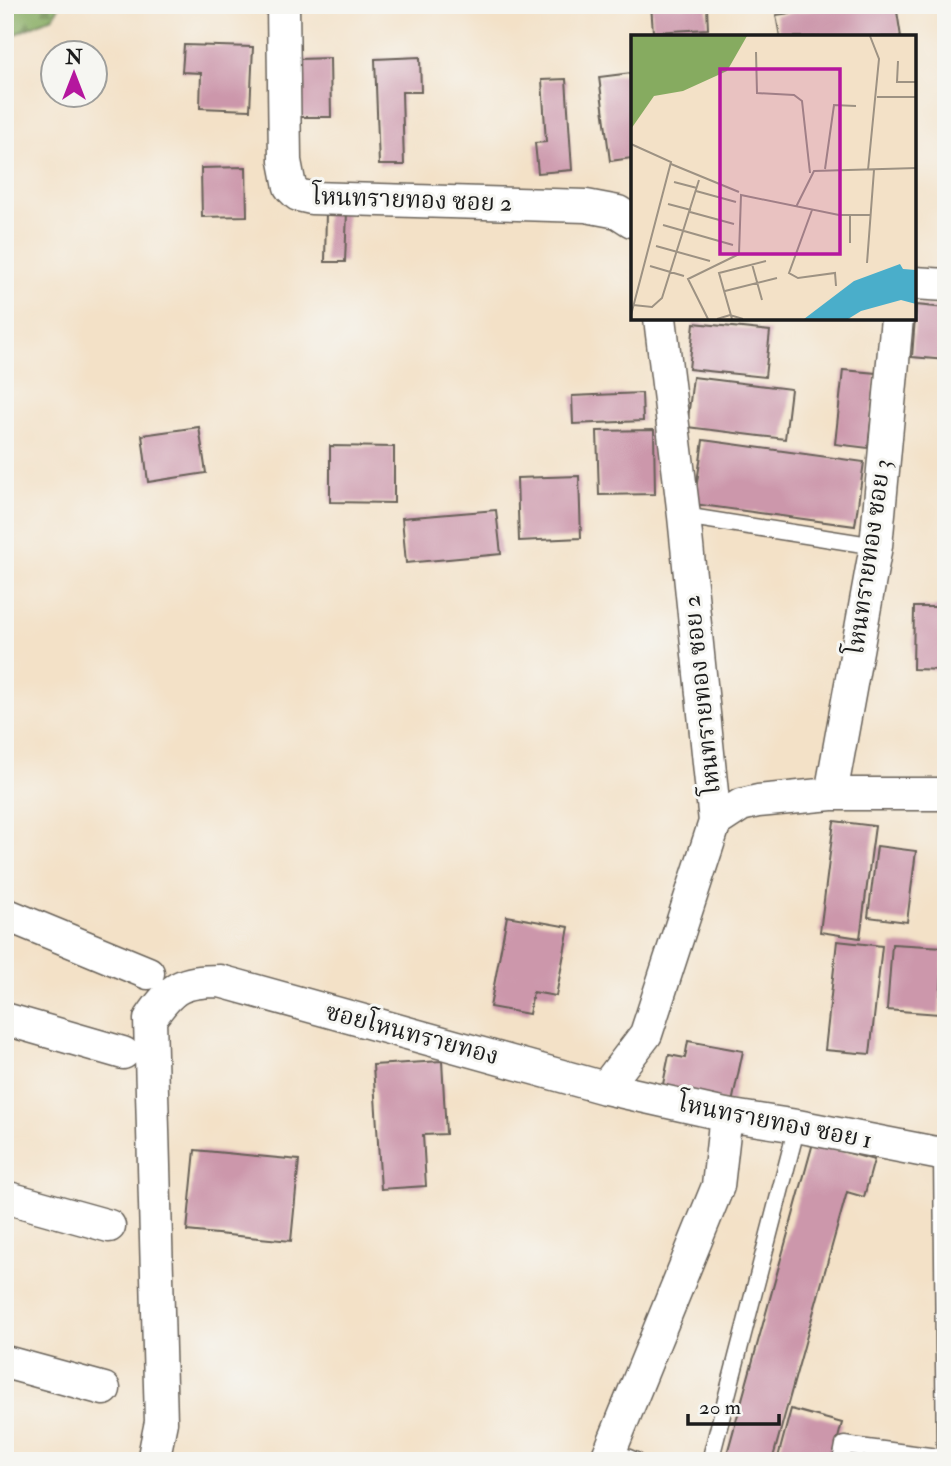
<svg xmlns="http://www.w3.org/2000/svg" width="951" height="1466" viewBox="0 0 951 1466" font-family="'IM FELL Double Pica','Noto Serif Thai',serif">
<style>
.forest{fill:url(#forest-firs);stroke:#51643e;stroke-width:2}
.building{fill:#cc97ab}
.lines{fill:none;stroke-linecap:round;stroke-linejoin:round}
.lane-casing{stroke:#676158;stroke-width:19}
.street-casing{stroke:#676158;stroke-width:35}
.lane{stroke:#fff;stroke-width:16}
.street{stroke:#fff;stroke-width:32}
.labels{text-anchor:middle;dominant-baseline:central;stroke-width:6;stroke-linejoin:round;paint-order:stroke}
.street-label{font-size:24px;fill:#1c1c1c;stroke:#f6f6f2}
.inset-road{fill:none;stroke:#9d9283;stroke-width:2}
.view{fill:#b5179e;fill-opacity:0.15;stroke:#b5179e;stroke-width:3.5}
.inset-edge{fill:none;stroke:#1c1c1c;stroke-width:3.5}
</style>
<defs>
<pattern id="forest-firs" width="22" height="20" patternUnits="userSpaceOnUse" patternTransform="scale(1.75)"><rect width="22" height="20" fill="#86ab60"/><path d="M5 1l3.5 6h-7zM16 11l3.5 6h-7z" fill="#6d8a4e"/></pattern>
</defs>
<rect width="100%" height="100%" fill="#f6f6f2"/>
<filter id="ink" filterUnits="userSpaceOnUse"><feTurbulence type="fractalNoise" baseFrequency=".0143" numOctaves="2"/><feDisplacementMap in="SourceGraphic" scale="14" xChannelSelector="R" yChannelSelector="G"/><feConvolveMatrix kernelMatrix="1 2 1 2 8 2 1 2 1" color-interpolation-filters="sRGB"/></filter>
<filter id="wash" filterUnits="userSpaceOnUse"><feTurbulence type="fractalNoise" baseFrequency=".00686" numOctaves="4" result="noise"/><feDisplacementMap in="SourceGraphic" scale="28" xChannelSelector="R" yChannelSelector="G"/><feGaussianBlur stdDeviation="1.57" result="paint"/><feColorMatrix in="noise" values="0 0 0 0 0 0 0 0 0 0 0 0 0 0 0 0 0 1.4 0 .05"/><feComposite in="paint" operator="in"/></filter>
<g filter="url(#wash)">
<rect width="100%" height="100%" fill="#f3e1c7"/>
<path class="forest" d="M 5,5 L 60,5 L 53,17 L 5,39 Z"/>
<g id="blocks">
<path class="building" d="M 651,5 L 707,7 L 708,29 L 653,32 Z
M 847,5 L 896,5 L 901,37 L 780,37 L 776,15 Z
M 184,45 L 253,47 L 250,110 L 200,108 L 201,73 L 182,72 Z
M 420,57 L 421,92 L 402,92 L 404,165 L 379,165 L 375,59 Z
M 330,58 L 331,117 L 300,117 L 299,59 Z
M 632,73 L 632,158 L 610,161 L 599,77 Z
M 566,79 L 572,170 L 538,173 L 535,143 L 546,142 L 542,80 Z
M 246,167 L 247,216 L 202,217 L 201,168 Z
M 326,211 L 347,212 L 345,262 L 325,262 Z
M 916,305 L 946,308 L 946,360 L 912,357 Z
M 694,323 L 770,331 L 765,377 L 689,369 Z
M 843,370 L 876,373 L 868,448 L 835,444 Z
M 693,377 L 791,389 L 785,439 L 687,427 Z
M 642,393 L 643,421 L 573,424 L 572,396 Z
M 199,427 L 206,473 L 148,482 L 142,435 Z
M 654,430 L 655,494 L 599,495 L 597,431 Z
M 703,440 L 864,462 L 855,526 L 694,504 Z
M 330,446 L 394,447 L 394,503 L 330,502 Z
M 579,476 L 581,538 L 519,541 L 517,478 Z
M 496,510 L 501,554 L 406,563 L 402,518 Z
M 914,607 L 946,607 L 946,670 L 913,669 Z
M 834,821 L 875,826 L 860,938 L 820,932 Z
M 877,846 L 916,851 L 907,922 L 868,917 Z
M 507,916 L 569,927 L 556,996 L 533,992 L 529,1014 L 490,1007 Z
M 837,941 L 882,946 L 870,1054 L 825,1050 Z
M 892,944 L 944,947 L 939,1014 L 887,1010 Z
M 688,1041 L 743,1051 L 732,1103 L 662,1089 L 669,1055 L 685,1058 Z
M 442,1061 L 446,1134 L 423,1135 L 426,1186 L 381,1189 L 373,1065 Z
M 813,1143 L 874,1160 L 864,1197 L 847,1192 L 772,1461 L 725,1461 Z
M 195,1150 L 299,1160 L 291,1241 L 187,1231 Z
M 791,1409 L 842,1423 L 832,1461 L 777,1461 Z"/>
</g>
</g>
<g filter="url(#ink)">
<use href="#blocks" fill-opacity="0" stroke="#676158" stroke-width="2"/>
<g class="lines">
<g class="lane-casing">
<path id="lane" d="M 684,516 L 876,546
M 942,1155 L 945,1461
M 610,1450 L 636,1461
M 710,1461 L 797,1126
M 841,1461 L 844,1445 L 945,1458"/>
</g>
<g class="street-casing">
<path id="street" d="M 283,5 L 285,161 L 290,187 L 298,195 L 311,198 L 586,206 L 618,212 L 632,221
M 914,283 L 946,285
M 660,318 L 684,516 L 715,822
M 831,794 L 876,546 L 897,318
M 5,914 L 148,973
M 5,1019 L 123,1053
M 605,1088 L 646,1034 L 715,822 L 741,805 L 758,801 L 831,794 L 946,794
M 5,1197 L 109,1226
M 5,1362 L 104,1389
M 153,1461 L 161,1422 L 150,1019 C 172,987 181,981 220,981 L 605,1088 L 726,1115 L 797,1126 L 946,1155
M 606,1461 L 718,1186 L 726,1115"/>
</g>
<use href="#lane" class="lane"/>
<use href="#street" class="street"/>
</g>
</g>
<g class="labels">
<g class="street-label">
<text transform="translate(412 200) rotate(2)">โหนทรายทอง ซอย 2</text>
<text transform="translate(869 557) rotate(-82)">โหนทรายทอง ซอย 3</text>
<text transform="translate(702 695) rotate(-96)">โหนทรายทอง ซอย 2</text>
<text transform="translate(412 1034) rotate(15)">ซอยโหนทรายทอง</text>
<text transform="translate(775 1122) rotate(11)">โหนทรายทอง ซอย 1</text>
</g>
</g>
<g transform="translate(631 35)">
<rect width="285" height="285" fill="#f3e1c7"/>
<path d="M 0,1 L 116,1 L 96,36 L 52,56 L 23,61 L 0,94 Z" fill="#86ab60"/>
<path d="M 269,229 L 272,234 L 285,235 L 285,269 L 270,265 L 230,276 L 217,284 L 173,284 L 223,246 Z" fill="#4aaeca"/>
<path class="inset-road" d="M 125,17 L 126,58 L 163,60 L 171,66 L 179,138M 267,26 L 266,47 L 286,47M 246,62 L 286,62M 0,109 L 40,127 L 0,280M 40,129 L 108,157M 194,134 L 203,70 L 225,71M 237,135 L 248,24 L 239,1M 43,147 L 66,153M 65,156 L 105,167M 37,169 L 60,175M 165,172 L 183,136 L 286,133M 181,175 L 158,238 L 167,243 L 204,238 L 205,251M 59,177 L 103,189M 219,181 L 219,208M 32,190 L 102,210M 25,211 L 79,226M 236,228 L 243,135M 121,229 L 131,265M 19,231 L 53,241M 94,256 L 146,243M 2,270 L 21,272 L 31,263 L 68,145M 77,284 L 57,244 L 108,219 L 110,160 L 208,180 L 239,180M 86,284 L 99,280 L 112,284M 101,284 L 88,238 L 135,226"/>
<path class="view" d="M 89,34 L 209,34 L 209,219 L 89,219 Z"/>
<rect width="285" height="285" class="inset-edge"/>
</g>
<rect width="951" height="1466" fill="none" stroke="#f6f6f2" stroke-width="28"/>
<g transform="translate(74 74)"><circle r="33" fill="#f6f6f2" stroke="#9f9f9c" stroke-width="2"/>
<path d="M0-5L12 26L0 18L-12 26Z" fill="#b5179e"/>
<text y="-10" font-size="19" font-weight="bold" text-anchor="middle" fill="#1c1c1c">N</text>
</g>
<path d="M688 1414v10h91v-10" fill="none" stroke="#1c1c1c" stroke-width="3.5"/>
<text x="699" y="1414" font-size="21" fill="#1c1c1c" stroke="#f6f6f2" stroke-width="5" paint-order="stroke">20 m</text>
</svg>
